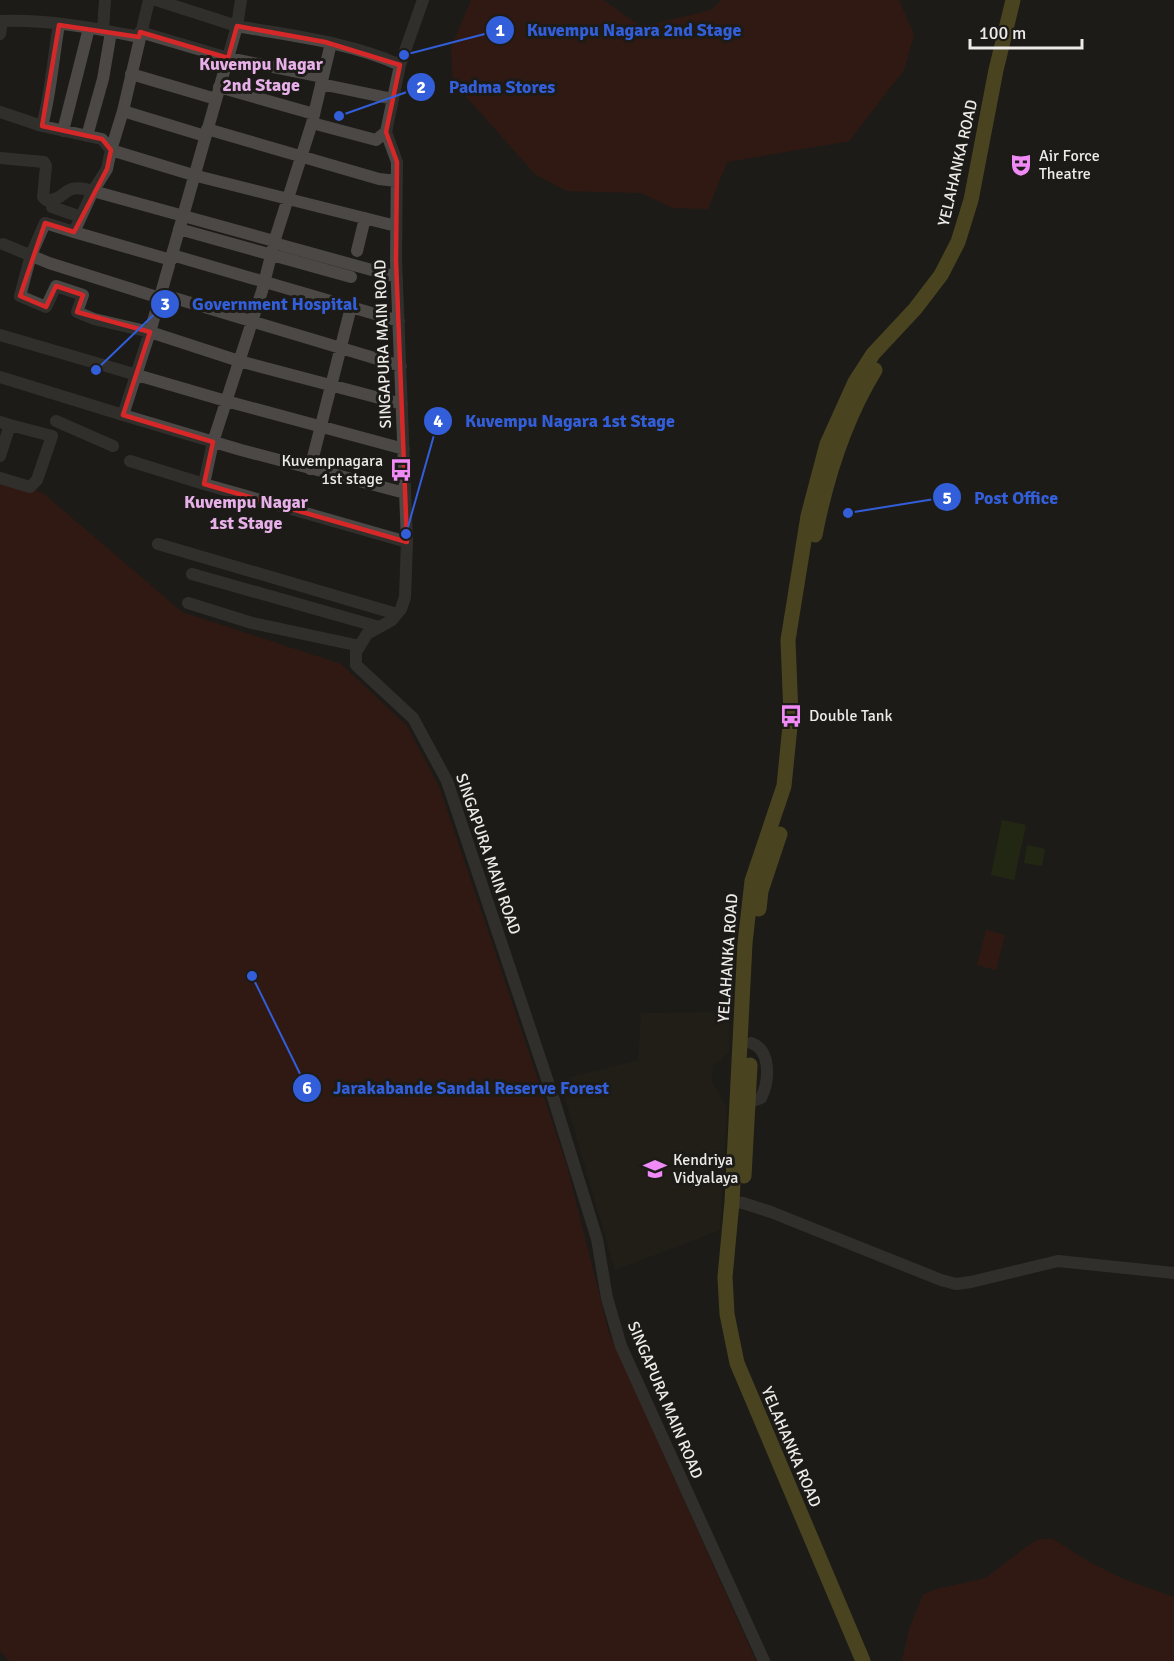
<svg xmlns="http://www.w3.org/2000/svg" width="1174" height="1661" viewBox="0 0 1174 1661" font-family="Signika,sans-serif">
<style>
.built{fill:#272219}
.green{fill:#48180c}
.water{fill:#28370e}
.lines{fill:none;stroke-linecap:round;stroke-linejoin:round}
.minor{stroke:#4b4845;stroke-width:12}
.major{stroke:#7e7629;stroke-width:15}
.marked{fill:none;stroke:#d62828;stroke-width:4.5;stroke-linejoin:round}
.labels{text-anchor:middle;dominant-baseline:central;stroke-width:6;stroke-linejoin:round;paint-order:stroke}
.poi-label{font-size:16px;fill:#ecebe9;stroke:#1d1b18;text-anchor:start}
.street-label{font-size:16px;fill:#ecebe9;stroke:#1d1b18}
.neighbourhood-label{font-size:18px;font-weight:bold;fill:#e8b0e9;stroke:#1d1b18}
.leader{fill:none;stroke:#325eda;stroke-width:2}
.callout-dot{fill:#325eda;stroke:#1d1b18;stroke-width:2}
.mark-label{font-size:18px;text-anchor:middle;font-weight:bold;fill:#fff}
.callout-label{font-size:18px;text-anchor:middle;font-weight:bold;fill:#325eda;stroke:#1d1b18;stroke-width:6;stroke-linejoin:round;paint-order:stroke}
</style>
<rect width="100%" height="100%" fill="#1d1b18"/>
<path class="built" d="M 729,1012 L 729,1052 L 713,1066 L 712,1082 L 727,1108 L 720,1230 L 615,1270 L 560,1080 L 638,1060 L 641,1013 Z"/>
<path class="green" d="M 471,0 L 603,0 L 642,27 L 711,10 L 721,0 L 899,0 L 914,35 L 904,70 L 849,141 L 727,162 L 708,209 L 673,208 L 641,193 L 567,191 L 536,175 L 453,82 L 451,48 Z
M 0,480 L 43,493 L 182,612 L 341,664 L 407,726 L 440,789 L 566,1163 L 609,1333 L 756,1661 L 9,1661 L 0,1651 Z
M 986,930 L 1005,935 L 996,970 L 977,965 Z
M 1040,1539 L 1053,1539 L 1091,1563 L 1123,1579 L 1174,1597 L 1174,1661 L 902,1661 L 909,1630 L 923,1594 L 937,1589 L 986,1578 L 1027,1546 Z"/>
<path class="water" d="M 1002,820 L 1026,825 L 1014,880 L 991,875 Z
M 1027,845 L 1045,849 L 1042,866 L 1024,863 Z"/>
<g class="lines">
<path class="minor" d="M 156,0 L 237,26 L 241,0
M 423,0 L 400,65 L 386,132 L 397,162 L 396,260 L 407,542 L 405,597 L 401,609 L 392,620 L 367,634 L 356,652 L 356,665 L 413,718 L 447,781 L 553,1097 L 597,1239 L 607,1298 L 621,1346 L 764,1661
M 0,21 C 46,19 94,28 139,37
M 103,30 L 105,0
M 140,32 L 228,58 L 323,77
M 0,34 L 2,21
M 331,43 L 312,123 L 276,236 L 262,291 L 213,442 L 204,484 L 407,542
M 131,74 L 216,99
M 321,84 L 393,99
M 219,87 L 314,114
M 123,111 L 205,136
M 0,112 L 42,126 L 102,139 L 111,150 L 123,111 L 149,0
M 312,123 L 376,140 L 386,132
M 42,126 C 51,93 53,58 59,25
M 207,129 L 379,179 L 397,181
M 63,131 L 89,28
M 87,136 L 103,79 L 111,32
M 0,158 L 44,162 L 46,166 L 43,197 L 46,200 C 68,201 61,181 93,191 L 74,232 L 171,260
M 52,207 L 81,217
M 179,229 L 351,277
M 74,232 L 45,223 L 31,255 L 20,296 L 46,307 L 56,286 L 83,295 L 77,312 L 94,319 L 150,332 L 239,361 L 402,404
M 274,241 L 93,191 L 107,169 L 111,150 L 193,175 L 396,226
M 274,243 L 397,277
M 3,244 L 49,263 L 160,298
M 357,251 L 365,218
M 172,255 L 399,321
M 161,294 L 401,366
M 0,335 L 226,401 L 404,449
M 0,377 L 123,415 L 150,332 L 237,26 C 292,36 349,42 400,65
M 123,415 L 241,450 L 405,493
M 56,421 L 113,446
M 0,422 L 10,425 L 0,456
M 130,461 L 204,484
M 310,469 L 351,307
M 0,478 L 30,487 L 37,480 L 52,436 L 10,425
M 158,544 L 397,614
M 192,574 L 379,627
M 188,603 L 252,623 L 360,646
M 748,1103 L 761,1098 C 769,1082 772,1050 751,1043
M 732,1202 L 743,1203 L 771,1212 L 941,1280 L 956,1284 L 971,1282 L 1058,1261 L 1174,1273"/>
<path class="major" d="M 815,535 C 826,479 845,419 875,370
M 759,909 L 761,891 L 780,834
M 744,1176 L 750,1065
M 863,1661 L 737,1363 L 727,1314 L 725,1277 L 732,1202 L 745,943 L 752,881 L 784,786 L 791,716 L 788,640 L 808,516 L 827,444 L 855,382 L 873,354 L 915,309 L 941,275 L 958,242 L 971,200 L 996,70 L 1013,0"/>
</g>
<path d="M0 0H1174V1661H0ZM 59,25 L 139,37 L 140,32 L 228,58 L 237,26 L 325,42 L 400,65 L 386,132 L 397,162 L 396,260 L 407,542 L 204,484 L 213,442 L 123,415 L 150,332 L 77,312 L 83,295 L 56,286 L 46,307 L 20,296 L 45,223 L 74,232 L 107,169 L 111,150 L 102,139 L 42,126 Z" fill="#1d1b18" fill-opacity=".55" fill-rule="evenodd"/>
<path class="marked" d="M 59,25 L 139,37 L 140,32 L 228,58 L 237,26 L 325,42 L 400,65 L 386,132 L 397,162 L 396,260 L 407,542 L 204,484 L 213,442 L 123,415 L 150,332 L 77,312 L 83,295 L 56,286 L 46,307 L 20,296 L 45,223 L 74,232 L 107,169 L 111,150 L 102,139 L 42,126 Z"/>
<defs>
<g id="theatre-bare" transform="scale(1.8)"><path d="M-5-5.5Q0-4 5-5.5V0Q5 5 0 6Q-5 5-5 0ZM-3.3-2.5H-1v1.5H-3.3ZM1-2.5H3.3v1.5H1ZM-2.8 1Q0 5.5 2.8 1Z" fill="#f08bf5" stroke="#1d1b18" stroke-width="2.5" paint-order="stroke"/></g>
<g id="bus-bare" transform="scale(1.8)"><path d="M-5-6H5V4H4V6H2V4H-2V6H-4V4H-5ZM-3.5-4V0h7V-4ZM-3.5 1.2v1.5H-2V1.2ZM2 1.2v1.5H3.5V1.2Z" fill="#f08bf5" stroke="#1d1b18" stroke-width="2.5" paint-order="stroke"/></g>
<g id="school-bare" transform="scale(1.8)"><path d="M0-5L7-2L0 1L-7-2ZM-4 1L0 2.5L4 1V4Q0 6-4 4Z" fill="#f08bf5" stroke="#1d1b18" stroke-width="2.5" paint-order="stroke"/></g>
</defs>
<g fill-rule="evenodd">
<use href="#theatre-bare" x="1021" y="165"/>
<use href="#bus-bare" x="401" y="470"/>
<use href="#bus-bare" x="791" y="716"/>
<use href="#school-bare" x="655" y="1169"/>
</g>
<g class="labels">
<g class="poi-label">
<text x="1039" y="156">Air Force<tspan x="1039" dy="18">Theatre</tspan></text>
<text x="383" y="461" text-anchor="end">Kuvempnagara<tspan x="383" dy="18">1st stage</tspan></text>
<text x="809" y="716">Double Tank</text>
<text x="673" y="1160">Kendriya<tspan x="673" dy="18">Vidyalaya</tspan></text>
</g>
<g class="street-label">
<text transform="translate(958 163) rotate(-77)">YELAHANKA ROAD</text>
<text transform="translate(383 344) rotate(-92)">SINGAPURA MAIN ROAD</text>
<text transform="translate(488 854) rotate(71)">SINGAPURA MAIN ROAD</text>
<text transform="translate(728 958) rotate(-86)">YELAHANKA ROAD</text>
<text transform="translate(665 1400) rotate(67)">SINGAPURA MAIN ROAD</text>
<text transform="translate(791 1447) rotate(67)">YELAHANKA ROAD</text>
</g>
<g class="neighbourhood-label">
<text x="261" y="64">Kuvempu Nagar<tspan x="261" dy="21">2nd Stage</tspan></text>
<text x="246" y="502">Kuvempu Nagar<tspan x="246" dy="21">1st Stage</tspan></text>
</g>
</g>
<path class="leader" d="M404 55L500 30M339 116L421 87M96 370L165 304M406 534L438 421M848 513L947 497M252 976L307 1088"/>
<g class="callout-dot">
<circle cx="404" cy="55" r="6"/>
<circle cx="339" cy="116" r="6"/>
<circle cx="96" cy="370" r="6"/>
<circle cx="406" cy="534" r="6"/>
<circle cx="848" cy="513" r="6"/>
<circle cx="252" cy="976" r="6"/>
<circle cx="500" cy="30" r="15"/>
<circle cx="421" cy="87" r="15"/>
<circle cx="165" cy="304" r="15"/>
<circle cx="438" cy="421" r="15"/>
<circle cx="947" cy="497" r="15"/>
<circle cx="307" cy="1088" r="15"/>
</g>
<g class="mark-label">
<text x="500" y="36">1</text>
<text x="421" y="93">2</text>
<text x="165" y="310">3</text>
<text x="438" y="427">4</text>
<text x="947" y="504">5</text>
<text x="307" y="1094">6</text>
</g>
<g class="callout-label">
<text x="634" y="36">Kuvempu Nagara 2nd Stage</text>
<text x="502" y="93">Padma Stores</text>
<text x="275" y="310">Government Hospital</text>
<text x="570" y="427">Kuvempu Nagara 1st Stage</text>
<text x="1016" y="504">Post Office</text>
<text x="471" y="1094">Jarakabande Sandal Reserve Forest</text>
</g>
<path d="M970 39v9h112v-9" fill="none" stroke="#ecebe9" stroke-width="3"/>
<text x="979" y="39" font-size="18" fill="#ecebe9" stroke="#1d1b18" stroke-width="4.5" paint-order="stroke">100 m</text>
</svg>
